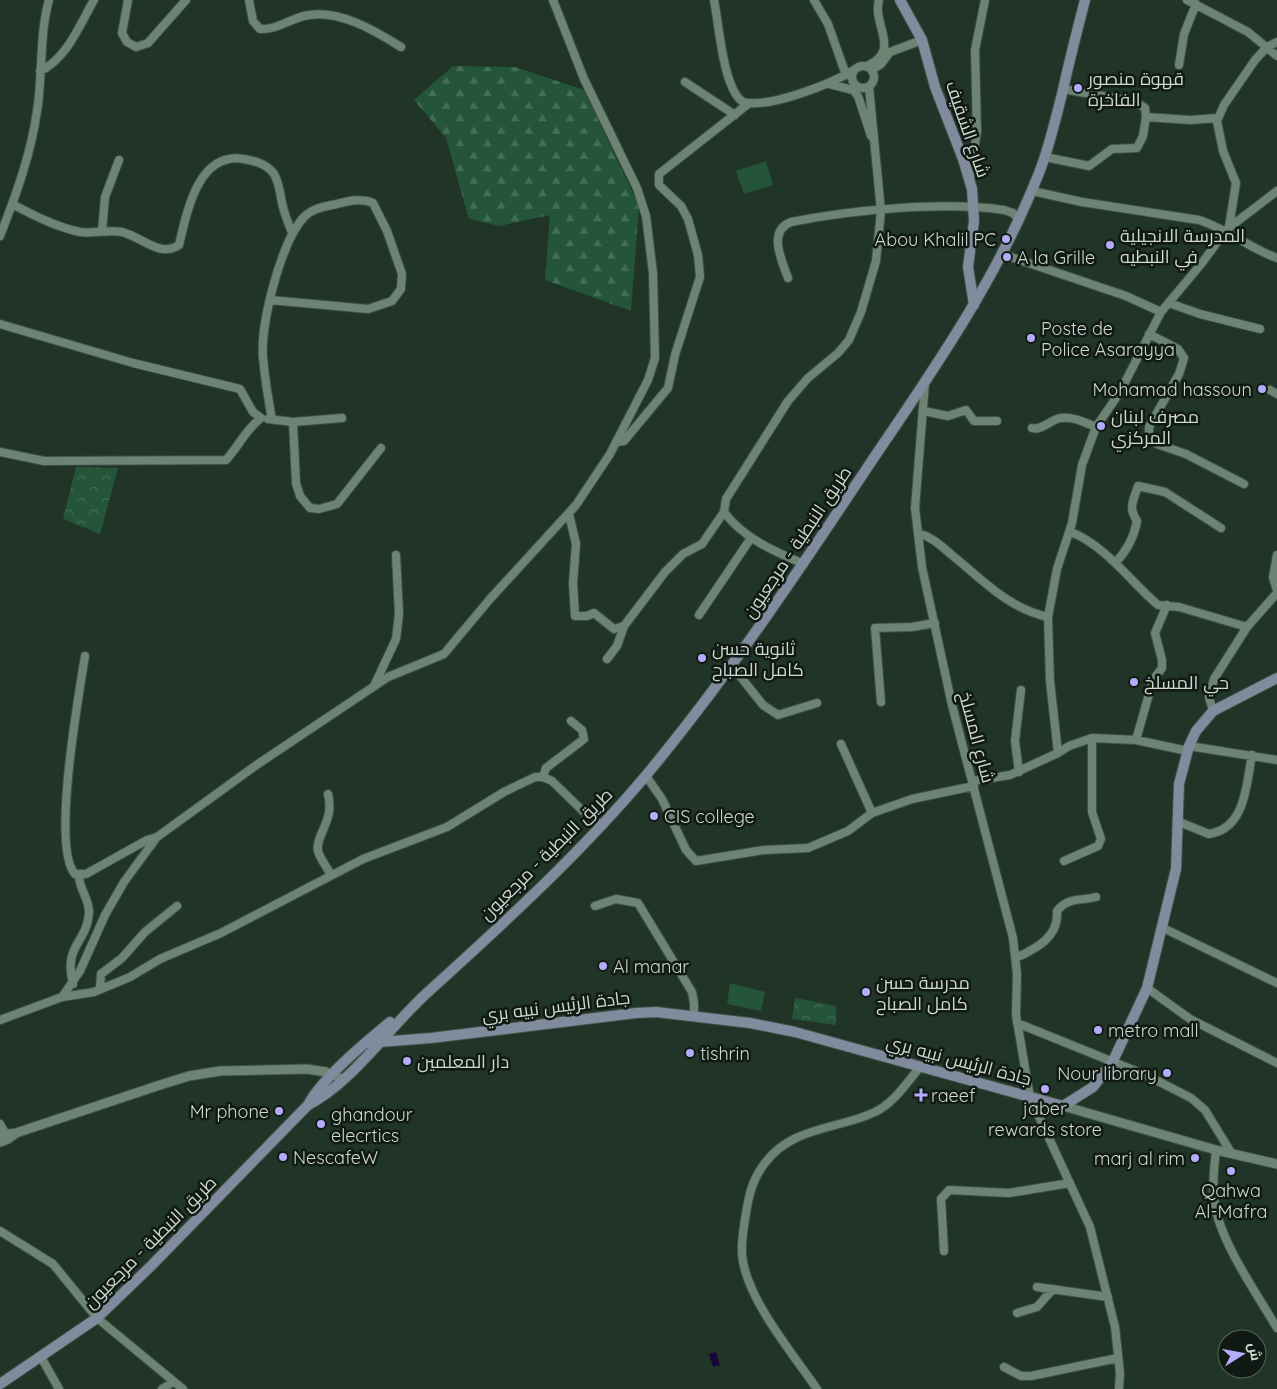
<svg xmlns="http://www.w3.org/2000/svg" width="1277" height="1389" viewBox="0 0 1277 1389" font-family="Quicksand,Cairo,sans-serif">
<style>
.forest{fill:url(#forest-firs)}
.park{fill:url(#park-crowns)}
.pitch{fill:#245538}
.water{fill:url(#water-ripples)}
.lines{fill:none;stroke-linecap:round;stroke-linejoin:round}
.minor-casing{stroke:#3f5046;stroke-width:10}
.tertiary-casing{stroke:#3f5046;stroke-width:11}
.secondary-casing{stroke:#3f5046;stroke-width:12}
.minor{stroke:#6d8475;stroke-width:8}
.tertiary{stroke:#6d8475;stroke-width:9}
.secondary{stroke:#808c9d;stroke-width:10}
.poi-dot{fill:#b4acf9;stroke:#101913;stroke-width:2}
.labels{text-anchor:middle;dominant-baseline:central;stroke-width:5;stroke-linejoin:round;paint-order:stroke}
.poi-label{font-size:18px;fill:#ccd8d0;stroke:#101913;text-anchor:start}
.street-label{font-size:18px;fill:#ccd8d0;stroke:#101913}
</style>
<defs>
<pattern id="forest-firs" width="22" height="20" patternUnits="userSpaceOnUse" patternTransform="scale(1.25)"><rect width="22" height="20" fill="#245538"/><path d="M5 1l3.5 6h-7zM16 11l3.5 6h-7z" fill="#436d54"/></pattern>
<pattern id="park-crowns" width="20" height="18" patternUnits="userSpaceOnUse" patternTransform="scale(1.25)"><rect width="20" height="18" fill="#245538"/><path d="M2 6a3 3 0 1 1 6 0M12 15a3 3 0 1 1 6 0" fill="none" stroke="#436d54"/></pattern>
<pattern id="water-ripples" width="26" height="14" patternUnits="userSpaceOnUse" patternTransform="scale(1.25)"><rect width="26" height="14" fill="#16063a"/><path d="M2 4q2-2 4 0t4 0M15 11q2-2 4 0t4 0" fill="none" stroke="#372a55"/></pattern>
</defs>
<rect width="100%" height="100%" fill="#203427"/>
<path class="forest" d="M 453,66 L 515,67 L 584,90 L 639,206 L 631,311 L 545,280 L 550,215 L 499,226 L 469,219 L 446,138 L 414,100 Z"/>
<path class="park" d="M 76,467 L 118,468 L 100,534 L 63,519 Z
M 795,998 L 836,1006 L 836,1025 L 792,1019 Z"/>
<path class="pitch" d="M 766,161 L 773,185 L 744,194 L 736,171 Z
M 730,983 L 765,992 L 761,1011 L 727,1004 Z"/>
<path class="water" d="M 716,1352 L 720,1365 L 713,1367 L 709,1354 Z"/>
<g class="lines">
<g class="minor-casing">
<path id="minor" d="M 128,0 L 122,33 L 127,42 L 136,47 L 148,43 L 186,0
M 249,0 L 253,21 L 260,29 C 276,30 288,20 304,16 C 337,8 374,30 401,47
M 714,0 C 719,24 723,89 743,102 C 768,109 831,84 854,70
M 814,0 L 828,24 L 846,75
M 1187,0 L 1248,32 L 1277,56
M 1179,65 L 1184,34 L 1196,4
M852 77a11 11 0 1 1 22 0a11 11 0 1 1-22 0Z
M 867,66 C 902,50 872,26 879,0
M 872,70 L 881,64 L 890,52 L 922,40
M 40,71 C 67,59 80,24 94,0
M 685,82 L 735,115
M 829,84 L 853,90 L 858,96 L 871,136
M 1063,89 L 1136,102 L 1145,108 L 1146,117 L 1190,120 L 1218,118
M 1045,157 L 1089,166 L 1112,149 L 1137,148 L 1143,136 L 1146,117
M 970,179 L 977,131 L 975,50 L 985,0
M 1032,191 L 1082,202 L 1199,220 C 1227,229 1249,248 1277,258
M 12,204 C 33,215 56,227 80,232 C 94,234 108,229 122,232 C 142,237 160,258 179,245 C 187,212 198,151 244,159 C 255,161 267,164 274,174 C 280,184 280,196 283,207 C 285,216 289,224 292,233
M 1229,227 L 1236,183 L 1223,151 L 1217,121 L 1224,105 L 1255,60 L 1267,47 L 1277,42
M 102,231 L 105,197 L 119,160
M 0,236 C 16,195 31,154 37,111 C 43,74 39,36 49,0
M 1002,254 L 1126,296 L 1161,312 L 1202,263 L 1226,230 L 1277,191
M 788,278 C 782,261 767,231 791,222 C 851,210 943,201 1004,210 L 1013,213 L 1018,219
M 270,300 L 368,309 L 392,301 L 401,289 L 402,274 L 387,231 L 373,203 C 360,197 346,202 332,205 C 322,207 312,209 304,217 C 281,242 260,324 263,358 C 265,378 268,399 272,419
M 1169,303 L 1200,314 L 1260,329
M 0,324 L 133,363 L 240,389 L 253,412 L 261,418 C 246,429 239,446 226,460 L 44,461 L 0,452
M 1149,334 L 1178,349 L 1184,358 L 1179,374 L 1149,427 L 1149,437 L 1157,444 L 1186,454 L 1244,484
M 925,383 L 915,508 L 922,567 L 952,705 L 1013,938 L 1017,974 L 1016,1015 L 1030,1097 L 1090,1227 L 1115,1327 L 1120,1373 L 1119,1389
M 1270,390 L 1277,394
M 924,411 L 948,416 L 966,410 L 974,421 L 997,421
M 268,419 L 293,422 L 296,483 L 300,496 L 310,508 L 319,509 L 337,504 L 381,448
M 293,422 L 342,418
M 1032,428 C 1042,431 1051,419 1061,418 C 1073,416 1086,423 1096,427
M 616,442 L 624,441 L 668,388 L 675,355 L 700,277 L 698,255 L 688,219 L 681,206 L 659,185 L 659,174 L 748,104
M 724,512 C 743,538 775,552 804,564
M 569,514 L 576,544 L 573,583 L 575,616 L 587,616 L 594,613 L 614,629 L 624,626 L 665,572 L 683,554 L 702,544 L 724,512 L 726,499 L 788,401 L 808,378 L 838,353 L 849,340 L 861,312 L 876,261 L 881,211 L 869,87
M 1070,532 C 1103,543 1132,583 1158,605 L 1179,607 L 1247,627
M 918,533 C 934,538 941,546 953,556 C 984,581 1008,608 1048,617
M 1277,555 L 1273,577 L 1277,591
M 1115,563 C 1127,551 1134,537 1137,521 C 1128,507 1133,502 1138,486 L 1165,492 L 1221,528
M 699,615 L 751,538
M 85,656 C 79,694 51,848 75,874 L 86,874 L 147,840 L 157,837
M 607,659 L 617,646 L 624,626
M 732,666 L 763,705 L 778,715 L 817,703
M 374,686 L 396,639 L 399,614 L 396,555
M 881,702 L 875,628 L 912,627 L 935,623
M 1213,711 L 1209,697 L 1214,679 L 1247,627 L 1277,593
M 1136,740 L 1153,680 L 1162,668 L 1162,660 L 1155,633 L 1167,605
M 841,744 L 872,813 L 912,799 L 974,786
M 1189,746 L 1277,760
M 1058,753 L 1069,746 L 1092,738 L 1136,740 L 1188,751
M 1019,772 L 1015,741 L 1021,690
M 646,776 L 662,799 L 686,850 L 696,861 L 764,850 L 808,848 L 848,831 L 872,813
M 543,777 L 546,768 L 584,739 L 582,730 L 571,721
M 973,781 L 1010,775 L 1058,753 L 1050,681 L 1048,617 L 1057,569 L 1072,523 L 1082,465 L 1096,427 L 1120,392 L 1161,312
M 328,794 C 335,821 315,835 318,851 C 320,859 327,867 331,875
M 1179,822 L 1209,834 C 1246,828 1246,785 1252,755
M 1064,861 L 1098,846 L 1101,839 L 1092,812 L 1092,738
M 595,906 L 616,899 L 638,903 L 692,992 L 694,1003 L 694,1017
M 1161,927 L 1277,983
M 1016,958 C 1037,948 1059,937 1057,911 C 1068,897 1081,901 1096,897
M 73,984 C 63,945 87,943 89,913 C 90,900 79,889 79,876
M 1147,988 L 1190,1019 L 1277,1063
M 100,989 L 101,974 L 122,958 L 145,932 L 177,906
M 62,997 L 80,971 L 105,915 L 124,882 L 157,837 L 255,766 L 388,677 L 444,654 L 490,599 L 576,505 L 610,454 L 648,380 L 655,358 L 653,273 L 646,216 L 637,188 L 584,79 L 553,0
M 0,1020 L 62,997 L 94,992 L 130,977 L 160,959 L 221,933 L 363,859 L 447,827 L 504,792 L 535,777 L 543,777 L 552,781 L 588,816 L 601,825
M 1017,1023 L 1148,1076 L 1191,1098 L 1205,1110 L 1232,1154
M 0,1124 L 8,1138
M 1216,1150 C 1214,1168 1212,1187 1215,1205 C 1221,1243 1257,1294 1277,1328
M 0,1231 L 53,1264 L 97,1318 L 183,1389
M 944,1251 L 941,1199 L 949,1190 L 1009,1193 L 1070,1183
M 1037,1287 L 1108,1297
M 1017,1313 L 1037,1307 L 1053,1289
M 41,1357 L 59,1389
M 1004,1367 L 1021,1376 L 1031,1376 L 1118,1358
M 162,1389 L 173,1382
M 817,1389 C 793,1354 745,1297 742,1254 C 741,1237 745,1219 748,1202 C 753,1174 770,1150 796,1138 C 821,1126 850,1124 875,1112 C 894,1103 908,1081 921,1066"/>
</g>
<g class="tertiary-casing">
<path id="tertiary" d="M 1063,1106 L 1216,1150 L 1277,1164
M 0,1135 L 16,1133 L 160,1085 L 189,1076 L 220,1071 L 307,1069 L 326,1072 L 342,1079
M 0,1142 L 8,1139 L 16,1133"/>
</g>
<g class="secondary-casing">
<path id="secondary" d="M 900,0 L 922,40 L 935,87 L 963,159 L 972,189 L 974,221 L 968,267 L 974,305
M 367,1043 L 431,1038 L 636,1013 L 656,1012 L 750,1023 L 795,1032 L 1063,1106 L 1093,1087 L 1113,1061 L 1147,988 L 1176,869 L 1179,784 L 1189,746 L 1196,731 L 1213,711 L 1277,678
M 308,1105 C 353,1082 390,1026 428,992 C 504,923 582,852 648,773 C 730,674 802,566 873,459 C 935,368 998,277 1039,173 C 1049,148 1055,121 1062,94 C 1069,62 1077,31 1085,0
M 0,1384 L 97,1318 L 151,1266 L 308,1105 C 322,1078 366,1042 390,1022"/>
</g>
<use href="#minor" class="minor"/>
<use href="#tertiary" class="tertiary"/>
<use href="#secondary" class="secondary"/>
</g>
<g class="poi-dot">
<circle cx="1078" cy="88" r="5"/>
<circle cx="1006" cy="239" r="5"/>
<circle cx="1110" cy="245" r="5"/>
<circle cx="1007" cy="257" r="5"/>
<circle cx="1031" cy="338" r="5"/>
<circle cx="1262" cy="389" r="5"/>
<circle cx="1101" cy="426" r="5"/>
<circle cx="702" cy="658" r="5"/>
<circle cx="1134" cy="682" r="5"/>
<circle cx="654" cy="816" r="5"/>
<circle cx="603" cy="966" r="5"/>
<circle cx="866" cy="992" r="5"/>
<circle cx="1098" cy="1030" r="5"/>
<circle cx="690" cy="1053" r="5"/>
<circle cx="407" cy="1061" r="5"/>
<circle cx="1167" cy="1073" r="5"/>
<circle cx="1045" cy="1089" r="5"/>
<path d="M918.5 1087.5h5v5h5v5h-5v5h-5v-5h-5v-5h5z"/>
<circle cx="279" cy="1111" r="5"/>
<circle cx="321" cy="1124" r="5"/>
<circle cx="283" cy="1157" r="5"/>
<circle cx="1195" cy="1158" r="5"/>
<circle cx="1231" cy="1171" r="5"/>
</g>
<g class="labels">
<g class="poi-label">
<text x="1088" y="78">قهوة منصور<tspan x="1088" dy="21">الفاخرة</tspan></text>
<text x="1120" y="235">المدرسة الانجيلية<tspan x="1120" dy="21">في النبطيه</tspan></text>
<text x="996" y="239" text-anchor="end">Abou Khalil PC</text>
<text x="1017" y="257">A la Grille</text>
<text x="1041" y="328">Poste de<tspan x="1041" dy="21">Police Asarayya</tspan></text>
<text x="1252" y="389" text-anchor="end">Mohamad hassoun</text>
<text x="1111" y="416">مصرف لبنان<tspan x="1111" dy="21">المركزي</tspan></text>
<text x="712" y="648">ثانوية حسن<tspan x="712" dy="21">كامل الصباح</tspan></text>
<text x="1144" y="682">حي المسلخ</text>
<text x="664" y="816">CIS college</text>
<text x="613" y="966">Al manar</text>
<text x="876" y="982">مدرسة حسن<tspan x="876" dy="21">كامل الصباح</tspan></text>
<text x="1108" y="1030">metro mall</text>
<text x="700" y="1053">tishrin</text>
<text x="417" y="1061">دار المعلمين</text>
<text x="1157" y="1073" text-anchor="end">Nour library</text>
<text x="931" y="1095">raeef</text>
<text x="1045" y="1108" text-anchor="middle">jaber<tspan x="1045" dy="21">rewards store</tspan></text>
<text x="269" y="1111" text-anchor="end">Mr phone</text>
<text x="331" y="1114">ghandour<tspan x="331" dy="21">elecrtics</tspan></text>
<text x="293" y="1157">NescafeW</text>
<text x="1185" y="1158" text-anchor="end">marj al rim</text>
<text x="1231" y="1190" text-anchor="middle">Qahwa<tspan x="1231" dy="21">Al-Mafra</tspan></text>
</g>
<g class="street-label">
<text transform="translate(968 129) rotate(71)">شارع الشقيف</text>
<text transform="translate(797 542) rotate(-56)">طريق النبطية - مرجعيون</text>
<text transform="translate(977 737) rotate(75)">شارع المسلخ</text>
<text transform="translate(546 854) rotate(-45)">طريق النبطية - مرجعيون</text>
<text transform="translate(556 1006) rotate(-7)">جادة الرئيس نبيه بري</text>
<text transform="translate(959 1060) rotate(15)">جادة الرئيس نبيه بري</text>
<text transform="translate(150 1242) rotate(-45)">طريق النبطية - مرجعيون</text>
</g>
</g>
<g transform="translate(1242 1354) rotate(79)"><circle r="24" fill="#101913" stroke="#5b655f"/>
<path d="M0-4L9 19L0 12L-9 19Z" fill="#b4acf9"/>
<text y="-8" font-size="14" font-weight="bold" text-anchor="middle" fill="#ccd8d0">ش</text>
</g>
</svg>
